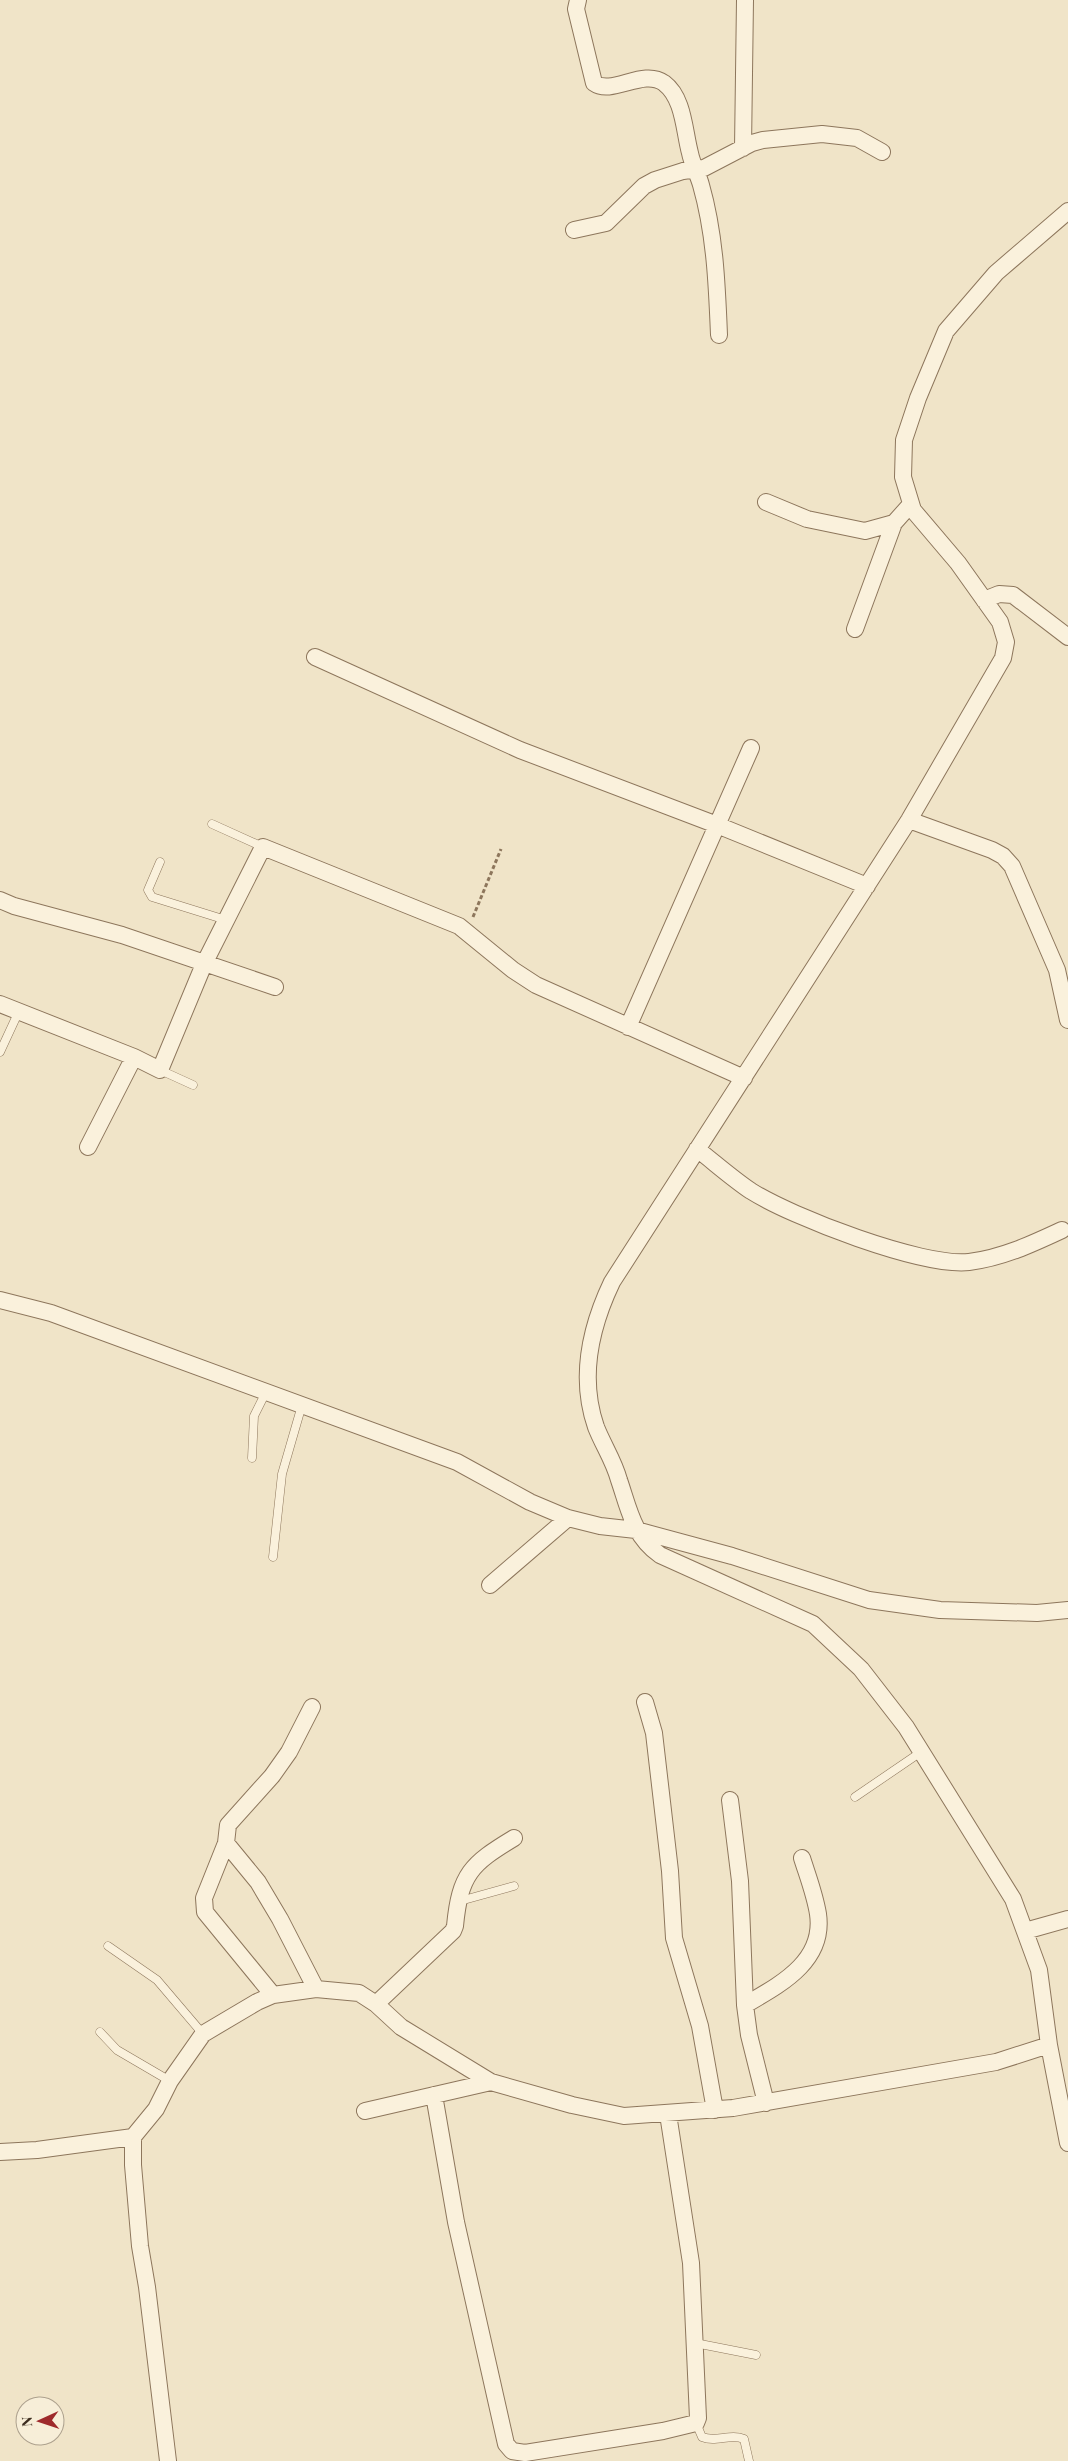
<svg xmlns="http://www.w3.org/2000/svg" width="1068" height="2461" viewBox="0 0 1068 2461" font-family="'Playfair Display',serif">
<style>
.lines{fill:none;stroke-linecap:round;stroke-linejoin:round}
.lane-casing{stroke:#8d765c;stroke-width:9}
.street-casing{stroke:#8d765c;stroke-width:18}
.path{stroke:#8d765c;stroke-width:3;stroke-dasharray:4 2.5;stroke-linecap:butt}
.lane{stroke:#faf1dc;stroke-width:8}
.street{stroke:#faf1dc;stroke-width:16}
</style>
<rect width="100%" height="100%" fill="#f0e4c8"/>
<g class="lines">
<g class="lane-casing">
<path id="lane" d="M 212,824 L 263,847
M 160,862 L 148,890 L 152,897 L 226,920
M 0,1052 L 19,1011
M 160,1070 L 193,1085
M 252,1458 L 254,1416 L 266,1392
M 273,1557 L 282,1474 L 302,1405
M 855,1797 L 921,1752
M 460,1901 L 514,1886
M 108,1946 L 157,1980 L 203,2034
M 100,2032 L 117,2050 L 170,2081
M 695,2343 L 756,2355
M 696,2423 L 702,2437 C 716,2443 730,2433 744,2439 L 749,2461"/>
</g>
<g class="street-casing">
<path id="street" d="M 578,0 L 576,9 L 594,83 C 612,96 643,68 664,83 C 684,98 684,131 690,153 C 692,164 698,174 701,185 C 715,234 717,285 719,335
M 743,148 L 745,0
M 1068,211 L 996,273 L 946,331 L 918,398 L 904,440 L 903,477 L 913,510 L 958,563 L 1000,622 L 1006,642 L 1003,658 L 909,820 L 612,1282 C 590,1328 579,1378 596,1427 C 603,1445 614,1461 619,1480 C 629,1509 633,1536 660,1555 L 813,1624 L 861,1669 L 906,1727 L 1013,1899 L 1039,1970 L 1049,2045 L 1068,2143
M 574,230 L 606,223 L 644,186 L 655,180 L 683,171 L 704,168 L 752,143 L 763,140 L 822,134 L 857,138 L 882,152
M 766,502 L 807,519 L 865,531 L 894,523 L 911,504
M 984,600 L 999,594 L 1013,595 L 1068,637
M 855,629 L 894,523
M 315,657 L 520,750 L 717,825 L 867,886
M 909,820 L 992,850 L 1003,856 L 1012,866 L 1057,970 L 1068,1020
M 0,900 L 14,906 L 122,935 L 275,987
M 0,1004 L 134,1057 L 160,1070 L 204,964 L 263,847 L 459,926 L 513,970 L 536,985 L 744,1078
M 628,1027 L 751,748
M 88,1147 L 134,1057
M 697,1149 C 715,1163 733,1179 751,1191 C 792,1217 922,1267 969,1262 C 1002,1258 1032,1244 1062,1230
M 0,1300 L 51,1313 L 457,1462 L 530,1502 L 568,1518 L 600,1526 L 636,1530 L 732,1556 L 869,1600 L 940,1610 L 1037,1613 L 1068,1610
M 490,1585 L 568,1518
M 645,1702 L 654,1733 L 670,1871 L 674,1938 L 700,2026 L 715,2110
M 730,1800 L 740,1881 L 745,2005 L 749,2035 L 766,2103
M 226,1843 L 258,1882 L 280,1919 L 316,1989
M 1025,1931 L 1068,1919
M 273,1995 L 205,1912 L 204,1898 L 226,1843 L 228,1825 L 272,1776 L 289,1752 L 312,1707
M 376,2004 L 453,1931 L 455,1926 C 460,1874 471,1864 514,1838
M 745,2005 C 779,1985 825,1962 818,1914 C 815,1895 808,1877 802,1858
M 434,2095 L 456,2222 L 506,2444 L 512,2451 L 525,2453 L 663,2431 L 696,2423 L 698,2418 L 691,2263 L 668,2114
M 365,2111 L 491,2082
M 0,2152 L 37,2150 L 133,2137
M 168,2461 L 147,2287 L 140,2246 L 133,2165 L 133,2137 L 156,2109 L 170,2081 L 203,2034 L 257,2002 L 273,1995 L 316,1989 L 359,1993 L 376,2004 L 401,2027 L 491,2082 L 572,2105 L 624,2116 L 733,2108 L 996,2062 L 1049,2045"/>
</g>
<path class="path" d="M 473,917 L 501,849"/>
<use href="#lane" class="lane"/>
<use href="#street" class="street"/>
</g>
<g transform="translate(40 2421) rotate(267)"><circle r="24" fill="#f7eed8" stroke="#ada18e"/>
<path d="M0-4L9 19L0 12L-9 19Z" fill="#9e2a2b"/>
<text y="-8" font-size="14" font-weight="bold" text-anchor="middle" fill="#3d2e20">N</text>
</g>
</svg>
